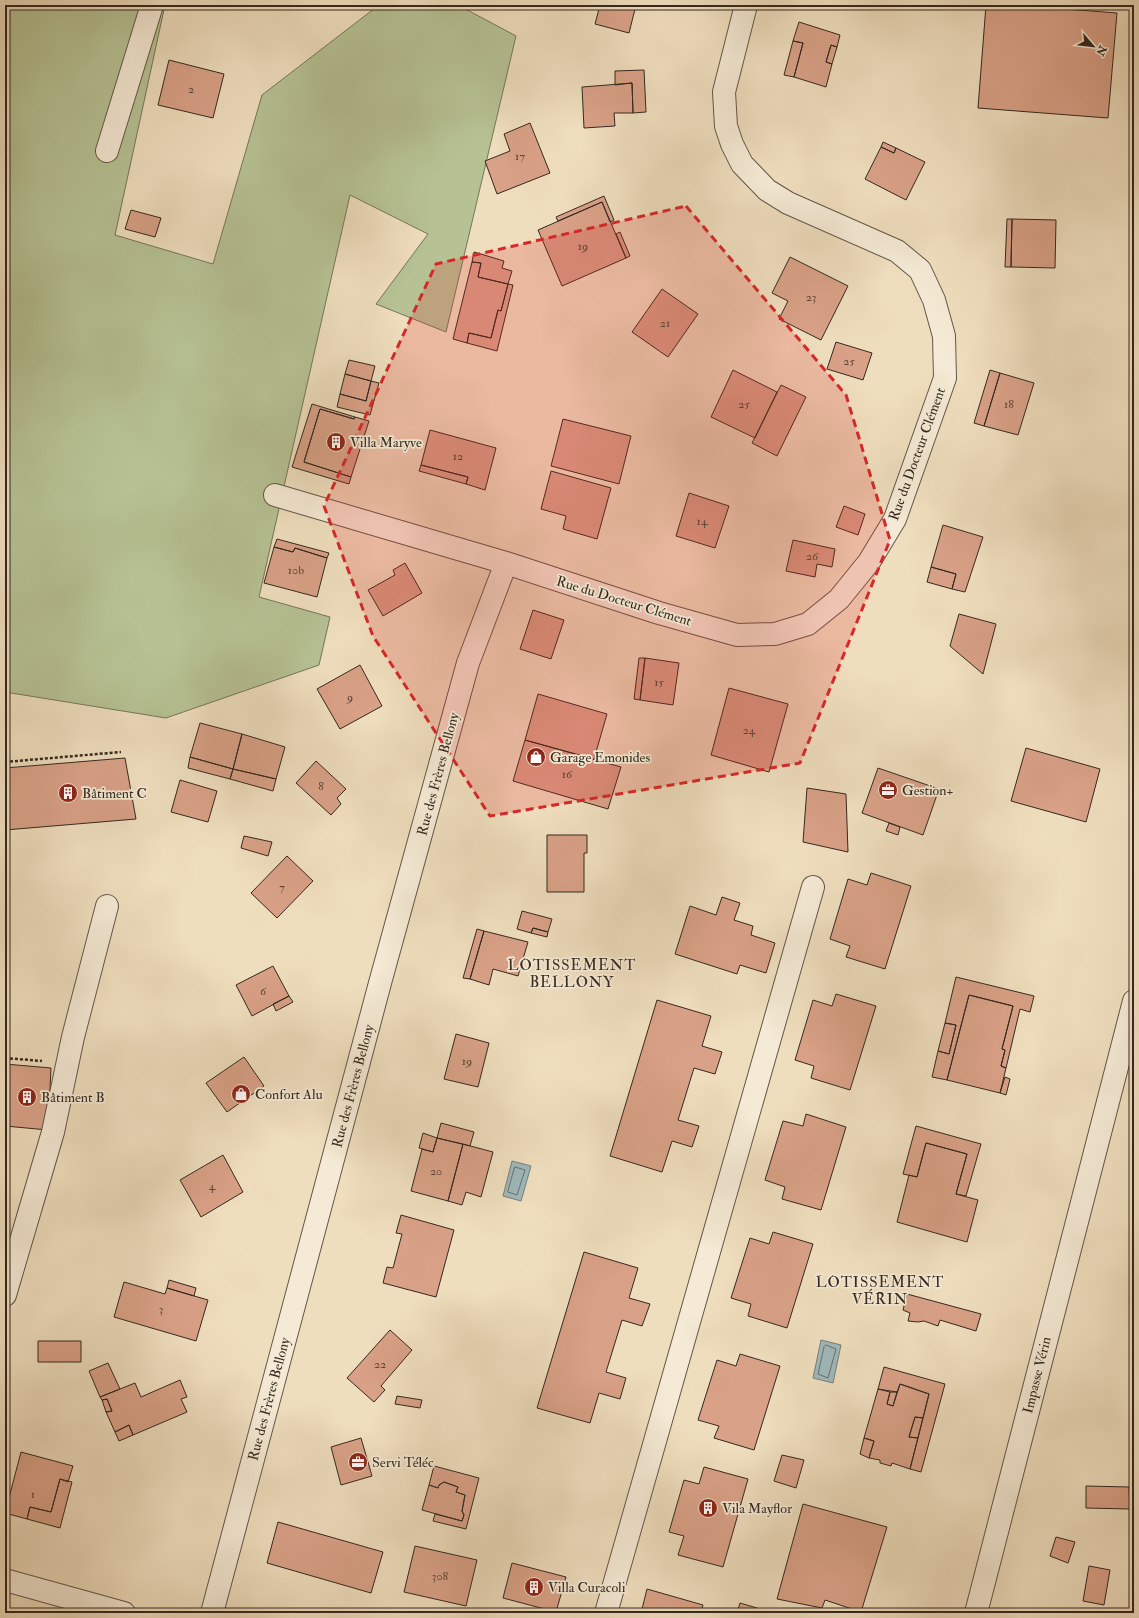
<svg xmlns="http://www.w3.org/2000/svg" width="1139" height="1618" viewBox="0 0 1139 1618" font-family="'IM FELL Double Pica',serif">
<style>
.green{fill:#b6c294;stroke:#75755a}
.water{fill:#9fb9bc;stroke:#747f7d}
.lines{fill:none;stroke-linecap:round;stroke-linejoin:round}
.shore{stroke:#6a706e;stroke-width:1}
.building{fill:#d9a187;stroke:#34281f}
.minor-casing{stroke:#635647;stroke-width:24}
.path{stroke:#34281f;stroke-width:2.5;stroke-dasharray:3 2;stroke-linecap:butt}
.minor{stroke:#f5ead5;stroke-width:22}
.marked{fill:#d62828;fill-opacity:0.2;stroke:#d62828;stroke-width:3;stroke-dasharray:8 5;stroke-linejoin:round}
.labels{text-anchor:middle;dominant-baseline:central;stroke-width:3.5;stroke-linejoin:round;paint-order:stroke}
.number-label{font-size:12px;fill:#5d4639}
.poi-label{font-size:14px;fill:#34281f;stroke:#f5ead5;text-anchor:start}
.street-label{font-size:14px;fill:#34281f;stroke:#f5ead5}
.neighbourhood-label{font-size:15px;letter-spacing:1px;fill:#34281f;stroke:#f5ead5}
</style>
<rect width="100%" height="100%" fill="#efdebe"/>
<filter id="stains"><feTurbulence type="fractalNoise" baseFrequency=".005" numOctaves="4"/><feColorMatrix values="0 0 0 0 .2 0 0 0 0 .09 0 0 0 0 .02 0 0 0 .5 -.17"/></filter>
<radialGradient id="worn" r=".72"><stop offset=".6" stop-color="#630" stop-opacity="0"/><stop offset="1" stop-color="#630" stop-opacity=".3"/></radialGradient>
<path class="green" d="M 5,5 L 165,5 L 115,235 L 213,264 L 262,95 L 379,5 L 458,5 L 516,36 L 446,332 L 376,304 L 428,234 L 350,195 L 259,597 L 330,617 L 319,665 L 166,718 L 5,692 Z"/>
<path class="water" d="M 512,1161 L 531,1166 L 521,1201 L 503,1196 Z
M 821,1340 L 841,1345 L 833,1383 L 813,1378 Z"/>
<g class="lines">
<path class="shore" d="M 515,1167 L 525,1170 L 517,1195 L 508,1192 Z
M 826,1345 L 836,1349 L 828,1378 L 818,1374 L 824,1347 Z"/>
</g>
<path class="building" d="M 600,5 L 636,5 L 629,33 L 595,24 Z
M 986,5 L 1014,5 L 1117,13 L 1108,118 L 978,108 Z
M 799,22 L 840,35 L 837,47 L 831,45 L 826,62 L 832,64 L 826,87 L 794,77 L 803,43 L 793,41 Z
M 793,41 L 803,43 L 794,77 L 784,75 Z
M 831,45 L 837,47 L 832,64 L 826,62 Z
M 169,60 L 224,74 L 213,118 L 158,105 Z
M 644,70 L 646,112 L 633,113 L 632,83 L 615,85 L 615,71 Z
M 632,83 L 633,113 L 614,113 L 615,126 L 584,128 L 582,87 Z
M 530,123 L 550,173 L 497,194 L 485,161 L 510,151 L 504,134 Z
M 883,142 L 896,148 L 894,153 L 881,147 Z
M 881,147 L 894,153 L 896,148 L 925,162 L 906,200 L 865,179 Z
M 604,196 L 614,220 L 610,222 L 602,202 L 558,221 L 556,217 Z
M 602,202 L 626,258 L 562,286 L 538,230 Z
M 131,210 L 161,218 L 155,237 L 125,229 Z
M 1007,219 L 1012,219 L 1011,267 L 1005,267 Z
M 1012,219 L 1056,220 L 1055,268 L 1011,267 Z
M 620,232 L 630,256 L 626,258 L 616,234 Z
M 474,252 L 504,261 L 502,268 L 512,271 L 508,284 L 478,277 L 481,263 L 472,262 Z
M 790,257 L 848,286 L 821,340 L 779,319 L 788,301 L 772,293 Z
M 472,262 L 481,263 L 478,277 L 508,284 L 501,311 L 498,310 L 491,338 L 469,333 L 467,343 L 453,339 Z
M 508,284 L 513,285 L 497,351 L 467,343 L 469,333 L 491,338 L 498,310 L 501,311 Z
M 662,289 L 698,314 L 668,357 L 632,332 Z
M 836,342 L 872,353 L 863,380 L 827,369 Z
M 349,360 L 375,366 L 371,381 L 345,374 Z
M 733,370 L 777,392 L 755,438 L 711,417 Z
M 990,370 L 1000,373 L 984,426 L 974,423 Z
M 1000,373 L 1034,383 L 1018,435 L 984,426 Z
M 345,374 L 371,381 L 366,401 L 340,394 Z
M 371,381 L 379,383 L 370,415 L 337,407 L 340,394 L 366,401 Z
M 781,385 L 806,397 L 777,456 L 752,443 Z
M 312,404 L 355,417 L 354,419 L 320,409 L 304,462 L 351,477 L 349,484 L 292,467 Z
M 320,409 L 354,419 L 355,417 L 369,421 L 351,477 L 304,462 Z
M 563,419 L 631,436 L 619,484 L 551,466 Z
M 430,430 L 496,448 L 485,490 L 466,484 L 468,477 L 421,465 Z
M 421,465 L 468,477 L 466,484 L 419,471 Z
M 551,471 L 611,488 L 597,539 L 563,529 L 566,516 L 541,509 Z
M 689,493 L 729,506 L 715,548 L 676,536 Z
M 844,506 L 865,514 L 858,535 L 836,527 Z
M 943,525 L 983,537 L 965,592 L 952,589 L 956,574 L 931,567 Z
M 277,539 L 329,553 L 327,558 L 295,548 L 293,552 L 274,547 Z
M 793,540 L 835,549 L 832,567 L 817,564 L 815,577 L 786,571 Z
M 274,547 L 293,552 L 295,548 L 327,558 L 317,597 L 264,583 Z
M 405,563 L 422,593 L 383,616 L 368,590 L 395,575 L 393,570 Z
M 931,567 L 956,574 L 952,589 L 927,582 Z
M 533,610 L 564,620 L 551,659 L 520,649 Z
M 959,614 L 996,624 L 983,674 L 950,646 Z
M 639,658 L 645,658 L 640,700 L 634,699 Z
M 645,658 L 679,663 L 673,705 L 640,700 Z
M 360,665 L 382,706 L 340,729 L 317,689 Z
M 729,688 L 788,704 L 769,772 L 711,755 Z
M 538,694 L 607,714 L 594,759 L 525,740 Z
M 200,723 L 242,734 L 233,769 L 190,757 Z
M 242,734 L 285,747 L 276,779 L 233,769 Z
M 525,740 L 621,767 L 608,809 L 513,781 Z
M 1026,748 L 1100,769 L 1086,822 L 1011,801 Z
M 190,757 L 233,769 L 230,779 L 188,768 Z
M 125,758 L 136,819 L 5,830 L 5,768 Z
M 316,761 L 346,789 L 337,798 L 341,804 L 331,815 L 296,783 Z
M 878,768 L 939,789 L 923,835 L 862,813 Z
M 233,769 L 276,779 L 273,791 L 230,779 Z
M 180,780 L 217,791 L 208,822 L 171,812 Z
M 807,788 L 846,794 L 848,852 L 803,842 Z
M 889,823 L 900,827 L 898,835 L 886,831 Z
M 547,835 L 587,835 L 587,853 L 584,853 L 584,892 L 547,892 Z
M 244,836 L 272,842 L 268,856 L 241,848 Z
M 287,856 L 313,881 L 277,918 L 251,893 Z
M 871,873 L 911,886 L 885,969 L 846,957 L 850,946 L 830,939 L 848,879 L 867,885 Z
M 722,897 L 740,903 L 734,920 L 753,926 L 751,935 L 775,943 L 766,973 L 740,965 L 737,974 L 675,954 L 690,906 L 716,915 Z
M 522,911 L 552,919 L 548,932 L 533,928 L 531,933 L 517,929 Z
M 533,928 L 548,932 L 547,937 L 531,933 Z
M 477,929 L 484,931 L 470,979 L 463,978 Z
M 484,931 L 528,942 L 518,976 L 493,969 L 489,985 L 470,979 Z
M 273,966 L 289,996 L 252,1016 L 236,985 Z
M 956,977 L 1034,996 L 1030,1012 L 1020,1009 L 1006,1068 L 1001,1066 L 1005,1050 L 1002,1049 L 1013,1006 L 969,995 L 947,1080 L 932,1077 L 938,1051 L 949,1054 L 956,1025 L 945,1023 Z
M 836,994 L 876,1006 L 850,1090 L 811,1078 L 814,1066 L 795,1060 L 813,1000 L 832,1006 Z
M 969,995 L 1013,1006 L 1002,1049 L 1005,1050 L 1001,1066 L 1006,1068 L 1000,1093 L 947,1080 Z
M 289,996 L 293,1002 L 276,1011 L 273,1004 Z
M 657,1000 L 711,1016 L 702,1046 L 722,1052 L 715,1074 L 694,1068 L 678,1120 L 699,1126 L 692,1147 L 672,1141 L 662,1172 L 610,1156 Z
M 945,1023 L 956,1025 L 949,1054 L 938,1051 Z
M 456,1034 L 489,1043 L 478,1087 L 444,1079 Z
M 244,1057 L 264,1086 L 227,1112 L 206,1083 Z
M 5,1064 L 51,1068 L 48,1130 L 5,1126 Z
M 1005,1077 L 1010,1079 L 1006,1095 L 1000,1093 Z
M 806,1114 L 846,1127 L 821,1210 L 782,1199 L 785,1187 L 765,1180 L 783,1121 L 803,1126 Z
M 441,1123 L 474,1132 L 470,1146 L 437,1138 Z
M 916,1126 L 981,1144 L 966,1196 L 956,1194 L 967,1154 L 926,1143 L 917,1177 L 903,1174 Z
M 423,1133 L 437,1138 L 433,1152 L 419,1148 Z
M 437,1138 L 463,1144 L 448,1201 L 411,1191 L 422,1149 L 433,1152 Z
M 926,1143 L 967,1154 L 956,1194 L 978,1200 L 967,1242 L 897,1222 L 909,1175 L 917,1177 Z
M 463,1144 L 493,1152 L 481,1197 L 466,1192 L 462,1205 L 448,1201 Z
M 223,1155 L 243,1192 L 201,1217 L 180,1180 Z
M 401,1215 L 454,1230 L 436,1297 L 383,1283 L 387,1267 L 393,1268 L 402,1234 L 396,1233 Z
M 773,1232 L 813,1244 L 787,1328 L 748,1316 L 751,1304 L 731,1298 L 750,1238 L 769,1244 Z
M 584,1252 L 638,1268 L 629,1298 L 650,1304 L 642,1326 L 622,1320 L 606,1372 L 626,1378 L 620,1399 L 599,1393 L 590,1423 L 537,1408 Z
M 169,1280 L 196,1288 L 194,1296 L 167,1288 Z
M 124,1282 L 165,1294 L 167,1288 L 208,1300 L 196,1341 L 114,1317 Z
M 907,1294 L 981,1314 L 976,1331 L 940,1320 L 938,1326 L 924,1321 L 918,1322 L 908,1321 L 910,1313 L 903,1310 Z
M 390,1330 L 412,1350 L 381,1386 L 385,1390 L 374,1402 L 347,1378 Z
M 38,1341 L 81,1341 L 81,1362 L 38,1362 Z
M 740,1354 L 780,1366 L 754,1450 L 714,1438 L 719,1426 L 698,1420 L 717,1360 L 736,1366 Z
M 108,1363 L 120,1389 L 100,1397 L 89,1371 Z
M 884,1367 L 945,1384 L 921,1472 L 910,1469 L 929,1394 L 900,1384 L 897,1392 L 878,1389 Z
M 180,1380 L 187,1397 L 181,1399 L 187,1412 L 133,1435 L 129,1425 L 115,1432 L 106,1412 L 112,1411 L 107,1399 L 102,1400 L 100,1397 L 135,1383 L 141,1397 Z
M 900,1384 L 929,1394 L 923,1418 L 915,1417 L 909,1437 L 918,1438 L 910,1469 L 892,1463 L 891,1466 L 880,1463 L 880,1460 L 869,1458 L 874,1441 L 864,1438 L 878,1389 L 890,1392 L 887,1404 L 893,1406 Z
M 890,1392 L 897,1392 L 893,1406 L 887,1404 Z
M 397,1396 L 422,1400 L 420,1408 L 395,1404 Z
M 107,1399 L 112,1411 L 106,1412 L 102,1400 Z
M 915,1417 L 923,1418 L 918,1438 L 909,1437 Z
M 129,1425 L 133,1435 L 119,1441 L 115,1432 Z
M 361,1438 L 372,1476 L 341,1485 L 331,1447 Z
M 864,1438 L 874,1441 L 869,1458 L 860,1454 Z
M 21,1452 L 73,1466 L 68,1482 L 60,1479 L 51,1512 L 30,1507 L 27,1519 L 5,1513 Z
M 782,1455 L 804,1460 L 796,1488 L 774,1481 Z
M 434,1466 L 479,1478 L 466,1529 L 433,1521 L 435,1514 L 462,1521 L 464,1515 L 462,1511 L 465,1495 L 456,1492 L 458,1487 L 444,1482 L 439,1485 L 438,1488 L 429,1485 Z
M 704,1467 L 748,1479 L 723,1567 L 678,1555 L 684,1536 L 669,1532 L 684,1480 L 699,1484 Z
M 60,1479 L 72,1482 L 60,1528 L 27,1519 L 30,1507 L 51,1512 Z
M 444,1482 L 458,1487 L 456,1492 L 465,1495 L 462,1511 L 464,1515 L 462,1521 L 422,1510 L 429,1485 L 438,1488 L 439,1485 Z
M 1086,1486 L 1129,1487 L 1130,1509 L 1086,1508 Z
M 803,1504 L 887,1527 L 861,1612 L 825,1600 L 822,1608 L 777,1599 Z
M 278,1522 L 383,1552 L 371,1593 L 267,1563 Z
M 1056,1537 L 1075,1542 L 1068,1563 L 1050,1556 Z
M 415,1546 L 477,1560 L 466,1606 L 404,1592 Z
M 512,1563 L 566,1577 L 556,1612 L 503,1598 Z
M 1089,1566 L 1110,1570 L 1104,1605 L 1083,1601 Z
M 647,1589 L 703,1605 L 701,1613 L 641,1613 Z
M 740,1603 L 757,1608 L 756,1613 L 737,1613 Z"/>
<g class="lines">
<g class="minor-casing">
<path id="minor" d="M 107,151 L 152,5
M 275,495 L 506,563 L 659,613 L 737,635 L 775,634 L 808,624 L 839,599 L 869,562 L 895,519 L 945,378 L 944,336 L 934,300 L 920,270 L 897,251 L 788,203 L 767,190 L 742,164 L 732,144 L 726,126 L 724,92 L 746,5
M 5,1295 L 53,1132 L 73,1037 L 107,906
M 5,1580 L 124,1613
M 212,1613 L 380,983 L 468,663 L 506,563
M 606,1613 L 813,887
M 976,1613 L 1134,1001"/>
</g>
<path class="path" d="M 5,762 L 121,752
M 5,1058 L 42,1061"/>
<use href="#minor" class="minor"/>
</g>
<path class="marked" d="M 686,206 L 846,395 L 890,540 L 800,763 L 490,816 L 373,636 L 324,506 L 436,264 Z"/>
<defs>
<g id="building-disc" transform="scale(1)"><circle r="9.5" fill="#8f2418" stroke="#f5ead5"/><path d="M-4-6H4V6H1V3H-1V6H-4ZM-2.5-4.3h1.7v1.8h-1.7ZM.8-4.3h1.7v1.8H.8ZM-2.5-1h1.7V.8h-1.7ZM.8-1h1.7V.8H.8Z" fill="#fff"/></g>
<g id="shop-disc" transform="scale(1)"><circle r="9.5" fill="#8f2418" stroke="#f5ead5"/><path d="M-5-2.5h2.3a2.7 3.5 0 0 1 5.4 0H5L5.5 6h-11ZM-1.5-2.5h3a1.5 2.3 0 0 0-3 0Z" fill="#fff"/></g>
<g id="office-disc" transform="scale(1)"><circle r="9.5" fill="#8f2418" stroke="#f5ead5"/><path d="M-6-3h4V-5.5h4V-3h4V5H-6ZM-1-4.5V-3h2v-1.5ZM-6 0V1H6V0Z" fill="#fff"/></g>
</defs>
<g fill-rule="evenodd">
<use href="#building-disc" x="336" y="442"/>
<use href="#shop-disc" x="536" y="757"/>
<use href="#office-disc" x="888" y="790"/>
<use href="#building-disc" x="68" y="793"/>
<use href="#shop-disc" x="241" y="1094"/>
<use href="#building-disc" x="27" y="1097"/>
<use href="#office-disc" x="358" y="1462"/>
<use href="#building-disc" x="708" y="1508"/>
<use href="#building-disc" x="534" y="1587"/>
</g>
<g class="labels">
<g class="number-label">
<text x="191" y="89">2</text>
<text x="520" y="156">17</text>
<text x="583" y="246">19</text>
<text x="811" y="297">23</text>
<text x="665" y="323">21</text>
<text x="849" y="361">25</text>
<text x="744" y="404">25</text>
<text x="1009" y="404">18</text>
<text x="458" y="456">12</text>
<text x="702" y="521">14</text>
<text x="812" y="556">26</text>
<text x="296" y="570">10b</text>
<text x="659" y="682">15</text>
<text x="350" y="697">9</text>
<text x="749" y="730">24</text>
<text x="567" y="774">16</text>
<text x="321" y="786">8</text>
<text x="282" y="887">7</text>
<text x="263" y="991">6</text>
<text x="467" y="1061">19</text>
<text x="436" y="1171">20</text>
<text x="212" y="1186">4</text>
<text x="161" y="1309">3</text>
<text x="380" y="1364">22</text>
<text x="33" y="1494">1</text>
<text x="440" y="1576">308</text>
</g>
<g class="poi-label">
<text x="350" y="442">Villa Maryve</text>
<text x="550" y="757">Garage Emonides</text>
<text x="902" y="790">Gestion+</text>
<text x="82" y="793">Bâtiment C</text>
<text x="255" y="1094">Confort Alu</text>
<text x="41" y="1097">Bâtiment B</text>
<text x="372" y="1462">Servi Téléc</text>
<text x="722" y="1508">Vila Mayflor</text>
<text x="548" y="1587">Villa Curacoli</text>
</g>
<g class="street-label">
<text transform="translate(917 454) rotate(-70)">Rue du Docteur Clément</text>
<text transform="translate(624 601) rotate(17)">Rue du Docteur Clément</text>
<text transform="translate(438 774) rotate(-75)">Rue des Frères Bellony</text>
<text transform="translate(353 1086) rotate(-75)">Rue des Frères Bellony</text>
<text transform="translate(1037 1375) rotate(-76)">Impasse Vérin</text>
<text transform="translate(269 1399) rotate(-75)">Rue des Frères Bellony</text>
</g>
<g class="neighbourhood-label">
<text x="572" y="965">LOTISSEMENT<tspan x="572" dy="17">BELLONY</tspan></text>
<text x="880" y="1282">LOTISSEMENT<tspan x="880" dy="17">VÉRIN</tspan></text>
</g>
</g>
<rect width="1139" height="1618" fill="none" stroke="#efdebe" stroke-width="20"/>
<rect x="6" y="6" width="1127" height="1606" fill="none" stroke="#34281f" stroke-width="2"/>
<rect x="10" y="10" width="1119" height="1598" fill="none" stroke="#34281f"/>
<g transform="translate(1093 46) rotate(118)" stroke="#f5ead5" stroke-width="3" paint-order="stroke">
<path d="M0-3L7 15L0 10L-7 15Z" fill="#34281f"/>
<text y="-6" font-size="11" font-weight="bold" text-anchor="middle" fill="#34281f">N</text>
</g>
<rect width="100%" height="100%" filter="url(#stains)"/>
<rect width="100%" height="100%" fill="url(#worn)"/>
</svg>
